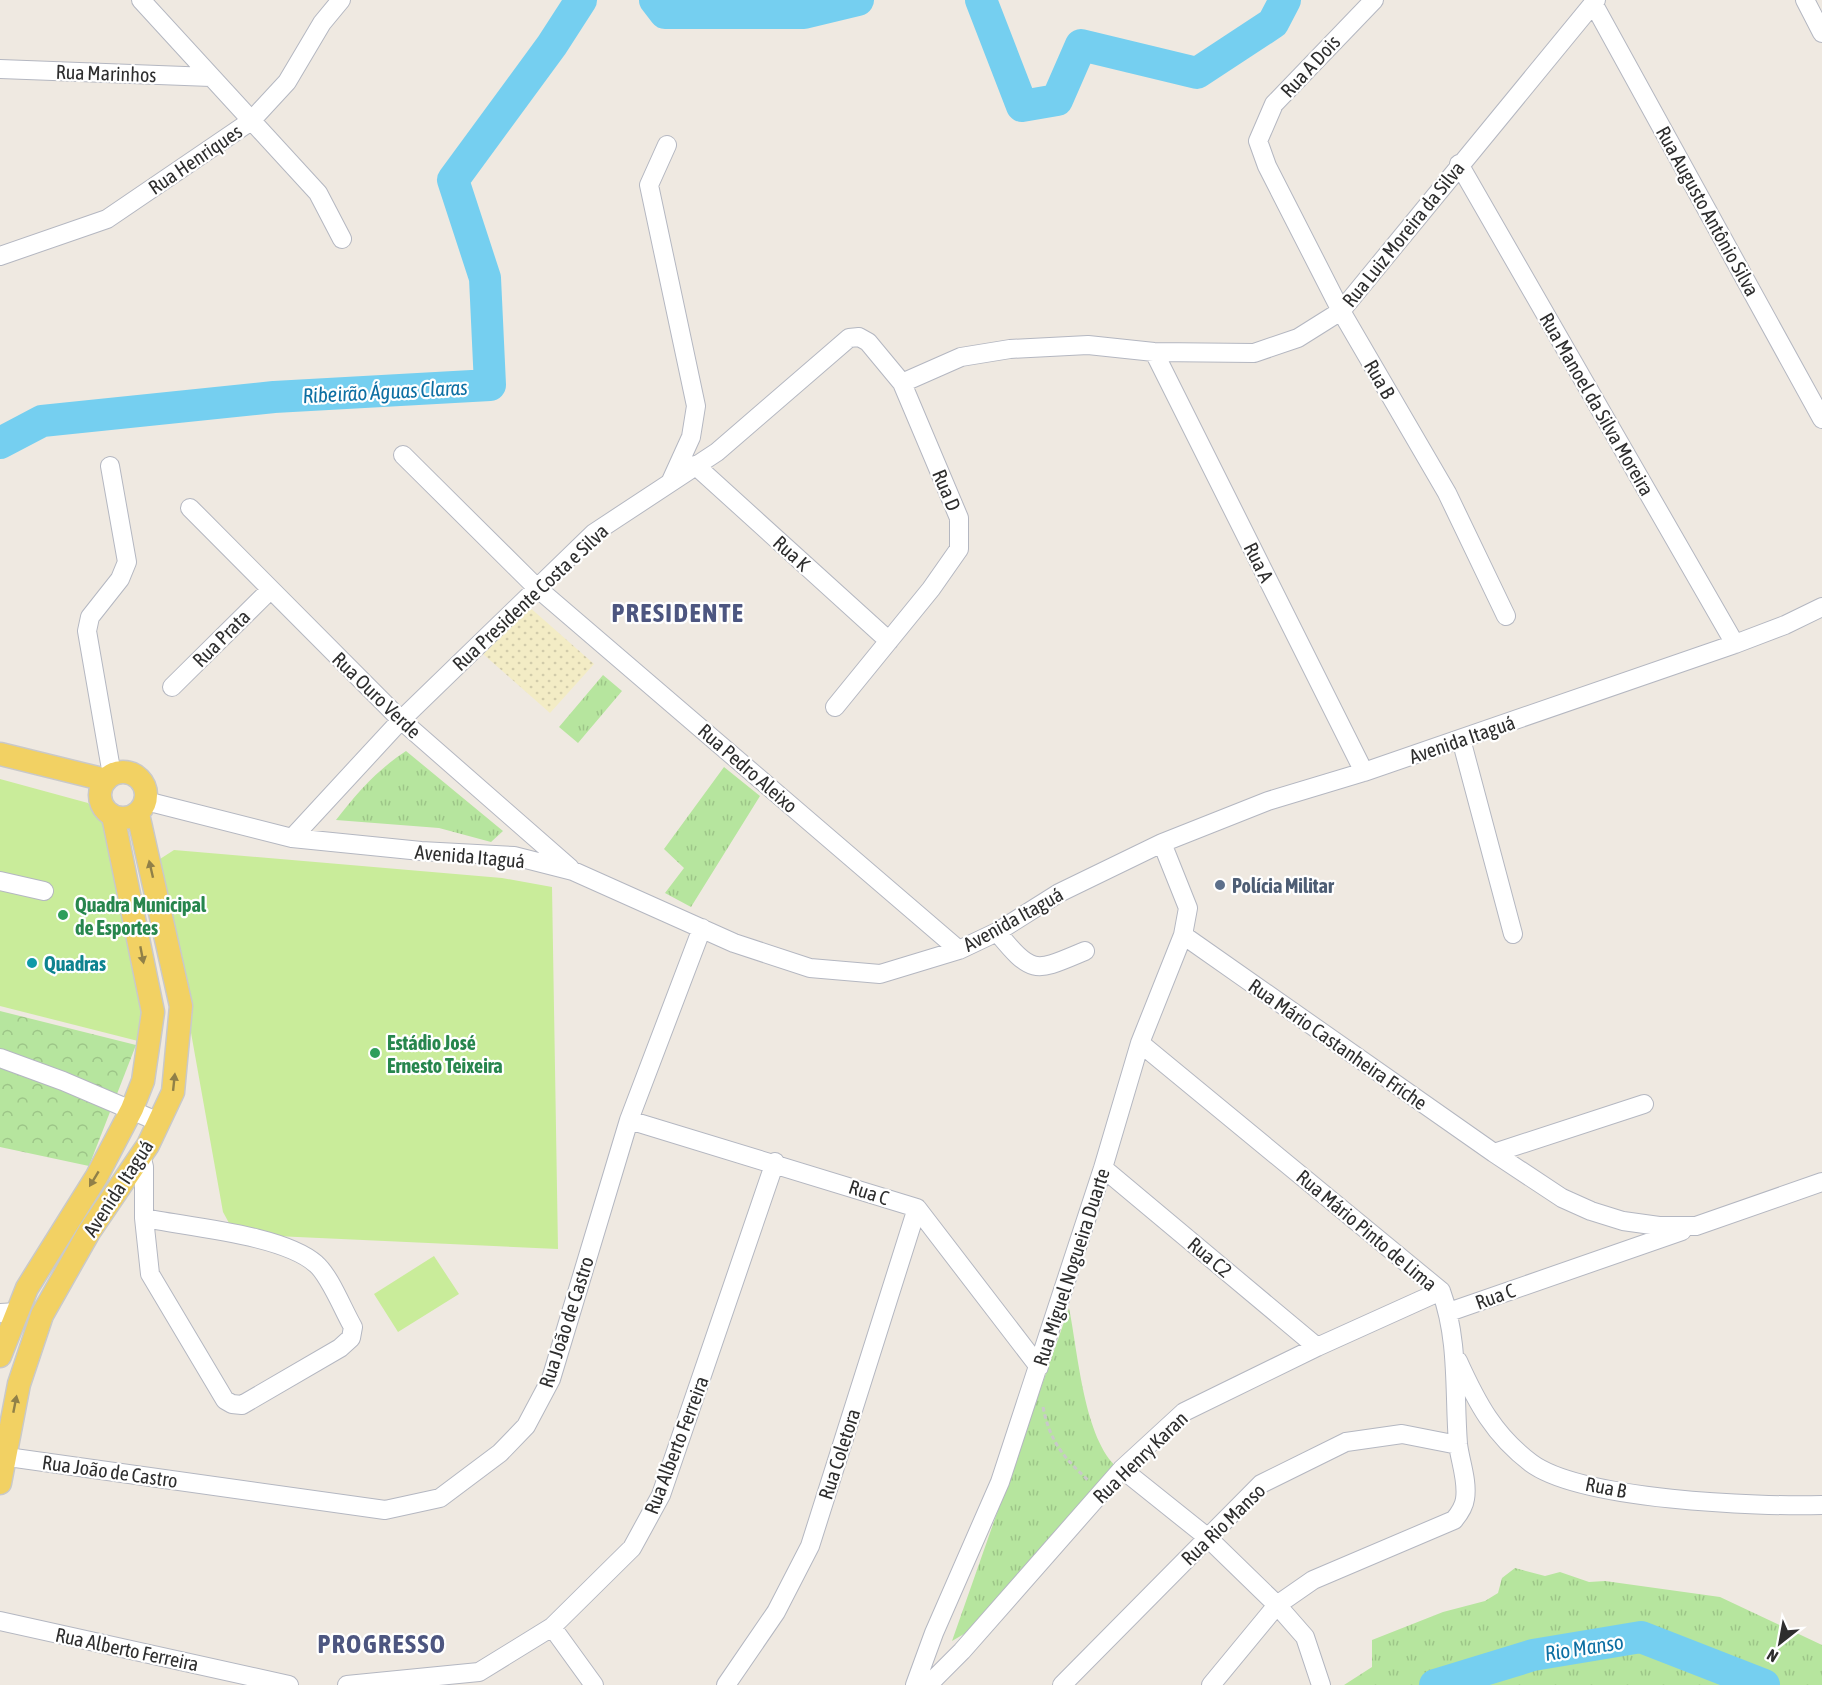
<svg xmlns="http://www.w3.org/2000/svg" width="1822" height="1685" viewBox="0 0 1822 1685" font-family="'Asap Condensed',sans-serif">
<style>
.grass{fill:url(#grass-tufts)}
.sand{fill:url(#sand-dots)}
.park{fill:url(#park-crowns)}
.pitch{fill:#c9ec9a}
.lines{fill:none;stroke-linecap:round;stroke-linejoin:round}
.river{stroke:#75cff0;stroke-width:32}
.minor-casing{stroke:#b4b7c1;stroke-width:20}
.major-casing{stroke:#c9c9c9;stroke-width:25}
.path{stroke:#c9c9c9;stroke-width:3;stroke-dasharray:4.5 3;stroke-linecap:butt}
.minor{stroke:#fff;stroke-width:18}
.major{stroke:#f2d163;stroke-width:22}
.oneway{fill:#908048}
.service-dot{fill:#5c6f8a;stroke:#fff;stroke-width:2}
.leisure-dot{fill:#2e9e5b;stroke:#fff;stroke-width:2}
.culture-dot{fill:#0f9aa8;stroke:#fff;stroke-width:2}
.labels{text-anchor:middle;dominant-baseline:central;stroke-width:4.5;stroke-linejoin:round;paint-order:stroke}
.street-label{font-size:20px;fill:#2e2e2e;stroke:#fff}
.service-label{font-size:20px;font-weight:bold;fill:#4e5e75;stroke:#fff;text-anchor:start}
.leisure-label{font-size:20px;font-weight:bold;fill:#27864d;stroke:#fff;text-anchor:start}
.culture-label{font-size:20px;font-weight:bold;fill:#0d838f;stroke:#fff;text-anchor:start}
.water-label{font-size:21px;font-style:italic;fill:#0d6fa3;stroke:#fff}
.district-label{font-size:26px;font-weight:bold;letter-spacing:1.5px;fill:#4d5680;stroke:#fff}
</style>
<defs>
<pattern id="grass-tufts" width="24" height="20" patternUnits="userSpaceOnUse" patternTransform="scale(1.5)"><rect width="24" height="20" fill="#b6e59e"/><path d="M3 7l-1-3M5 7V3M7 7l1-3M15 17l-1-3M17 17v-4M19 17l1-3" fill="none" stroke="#9dc588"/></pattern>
<pattern id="sand-dots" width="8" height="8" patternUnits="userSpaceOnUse" patternTransform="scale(1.5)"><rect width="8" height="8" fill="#f3ecc5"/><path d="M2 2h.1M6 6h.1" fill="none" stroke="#d1cbaa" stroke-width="1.8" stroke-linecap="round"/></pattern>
<pattern id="park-crowns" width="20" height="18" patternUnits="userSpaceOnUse" patternTransform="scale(1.5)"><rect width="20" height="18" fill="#b6e59e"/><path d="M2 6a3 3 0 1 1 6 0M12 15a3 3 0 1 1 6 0" fill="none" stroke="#9dc588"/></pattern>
</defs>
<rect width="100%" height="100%" fill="#efe9e1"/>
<path class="grass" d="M 603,675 L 622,691 L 578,743 L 559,727 Z
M 406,751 L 503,831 L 491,842 L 439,828 L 336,820 C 356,794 378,769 406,751 Z
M 724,767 L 760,796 L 691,907 L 665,893 L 684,868 L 664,849 Z
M 1069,1308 C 1078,1352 1084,1440 1118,1468 L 981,1624 L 952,1641 Z
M 1515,1568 L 1545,1576 L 1560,1572 L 1589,1582 L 1605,1581 L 1720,1597 L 1822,1645 L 1822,1685 L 1344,1685 L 1372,1667 L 1372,1640 L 1443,1612 L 1485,1601 L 1498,1593 L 1502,1578 Z"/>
<path class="sand" d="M 527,605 L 594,664 L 550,713 L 483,654 Z"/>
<path class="park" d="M 0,1011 L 136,1045 L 89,1166 L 0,1147 Z"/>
<path class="pitch" d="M 0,779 L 88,803 L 109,824 L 143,1008 L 142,1042 L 0,1006 Z
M 174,850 L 502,878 L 552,887 L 558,1249 L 235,1234 L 223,1212 L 160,859 Z
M 434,1256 L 459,1294 L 398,1332 L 374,1294 Z"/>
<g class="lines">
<path class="river" d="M 655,0 L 665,13 L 804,13 L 858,0
M 981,0 L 1022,106 L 1057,100 L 1081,45 L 1197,73 L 1273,23 L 1285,0
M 0,443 L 42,421 L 274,397 L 490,385 L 485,278 L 453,180 L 552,45 L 581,0
M 1435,1685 L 1533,1655 L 1641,1637 L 1764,1685"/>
<g class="minor-casing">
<path id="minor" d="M 141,0 L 318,193 L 342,239
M 1374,0 L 1274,104 L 1258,141 L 1267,166 L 1341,311 L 1447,493 L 1506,616
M 1805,0 L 1822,33
M 1593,3 L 1822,419
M 0,69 L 211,77
M 667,145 L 649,185 L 696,406 L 691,437 L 671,481
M 1459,164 L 1735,644
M 0,256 L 107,219 L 251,121 L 287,82 L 322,23 L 341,0
M 1154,352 L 1364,772
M 902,383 L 961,357 L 1010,349 L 1088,345 L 1154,352 L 1254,353 L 1298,338 L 1341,311 L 1596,0
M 403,455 L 536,587 L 959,950
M 695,465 L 889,641
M 110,466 L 127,562 L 120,579 L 90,617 L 87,631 L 112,775
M 190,508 L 401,720 L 570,868
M 172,687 L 270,590
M 1461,739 L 1513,934
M 146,801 L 292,838 L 421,851 L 514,856 L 573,871 L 734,943 L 810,968 L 880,974 L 959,950 L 997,932 L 1059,893 L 1162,843 L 1268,801 L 1364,772 L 1735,644 L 1785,625 L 1822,607
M 292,838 L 401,720 L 594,533 L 717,452 L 849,338 L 859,337 L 868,342 L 902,383 L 959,518 L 959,549 L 931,589 L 835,707
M 0,881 L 44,891
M 997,932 C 1033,976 1035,972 1085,951
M 1183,935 L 1494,1153 L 1562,1198 L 1591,1211 L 1623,1221 L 1659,1226 L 1696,1226 L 1822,1182
M 1140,1043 L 1441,1291 C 1459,1340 1454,1392 1458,1444 C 1460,1461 1468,1481 1465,1499 C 1464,1507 1459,1514 1454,1520 L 1313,1580 L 1277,1605 L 1211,1685
M 0,1058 L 63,1081 L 159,1122
M 629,1120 L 917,1208 L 1039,1367
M 1494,1153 L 1644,1104
M 141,1155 L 144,1167 L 144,1218 L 150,1274 L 225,1400 L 232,1404 L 242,1405 L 340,1348 L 351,1338 L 353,1327 C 343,1310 330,1276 316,1264 C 284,1235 189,1227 144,1218
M 1103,1168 L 1317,1347
M 1449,1312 L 1682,1231
M 0,1313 L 17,1312
M 1458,1361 C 1477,1403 1494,1435 1531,1463 C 1581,1500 1758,1507 1822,1505
M 0,1456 L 385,1510 L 440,1498 L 500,1453 L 526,1426 L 551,1379 L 629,1120 L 702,928
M 1122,1469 L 1207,1537 L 1277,1605 L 1305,1637 L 1321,1685
M 0,1621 L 289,1685
M 552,1627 L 594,1685
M 347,1685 L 479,1672 L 552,1627 L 632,1548 L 661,1495 L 775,1162
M 726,1685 L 776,1612 L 810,1546 L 917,1208
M 915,1685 L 934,1633 L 1000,1482 L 1103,1168 L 1140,1043 L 1183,935 L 1188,908 L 1162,843
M 928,1685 L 962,1651 L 1122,1469 L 1184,1412 L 1317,1347 L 1441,1291
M 1062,1685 L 1261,1484 L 1346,1442 L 1402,1434 L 1458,1445"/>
</g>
<g class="major-casing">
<path id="major" d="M 0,754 L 106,780
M100 795a23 23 0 1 1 46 0a23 23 0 1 1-46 0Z
M 0,1356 L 27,1288 L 97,1176 L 132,1109 L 143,1081 L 153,1012 L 113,816
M 0,1483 L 19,1384 L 42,1315 L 89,1232 L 148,1145 L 173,1092 L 181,1006 L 138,814"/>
</g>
<path class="path" d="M 1043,1407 C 1050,1442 1064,1458 1089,1481"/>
<use href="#minor" class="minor"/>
<use href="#major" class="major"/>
</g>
<defs><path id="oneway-solid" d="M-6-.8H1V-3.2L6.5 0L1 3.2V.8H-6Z" transform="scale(1.5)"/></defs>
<g class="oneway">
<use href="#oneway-solid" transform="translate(151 869) rotate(-103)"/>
<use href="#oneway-solid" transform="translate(142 955) rotate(79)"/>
<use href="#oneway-solid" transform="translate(174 1082) rotate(-84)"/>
<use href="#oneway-solid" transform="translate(94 1179) rotate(121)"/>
<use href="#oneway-solid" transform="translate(15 1404) rotate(-79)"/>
</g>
<circle class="service-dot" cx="1220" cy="885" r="6"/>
<g class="leisure-dot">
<circle cx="63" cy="915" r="6"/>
<circle cx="375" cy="1053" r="6"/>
</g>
<circle class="culture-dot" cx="32" cy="963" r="6"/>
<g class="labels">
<g class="street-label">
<text transform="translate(1310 66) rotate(-47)">Rua A Dois</text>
<text transform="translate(106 73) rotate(2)">Rua Marinhos</text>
<text transform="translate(195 159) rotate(-34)">Rua Henriques</text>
<text transform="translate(1708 211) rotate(61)">Rua Augusto Antônio Silva</text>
<text transform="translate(1403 234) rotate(-51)">Rua Luiz Moreira da Silva</text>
<text transform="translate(1380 379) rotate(60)">Rua B</text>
<text transform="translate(1597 404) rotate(60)">Rua Manoel da Silva Moreira</text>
<text transform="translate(947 490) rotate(67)">Rua D</text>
<text transform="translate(792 553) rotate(42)">Rua K</text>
<text transform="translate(1259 562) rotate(63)">Rua A</text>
<text transform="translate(530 597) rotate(-43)">Rua Presidente Costa e Silva</text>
<text transform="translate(221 638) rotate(-45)">Rua Prata</text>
<text transform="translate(377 695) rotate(44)">Rua Ouro Verde</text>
<text transform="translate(1462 739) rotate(-19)">Avenida Itaguá</text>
<text transform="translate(748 768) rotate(41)">Rua Pedro Aleixo</text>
<text transform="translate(470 856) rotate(5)">Avenida Itaguá</text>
<text transform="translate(1013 919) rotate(-29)">Avenida Itaguá</text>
<text transform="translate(1338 1044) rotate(35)">Rua Mário Castanheira Friche</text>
<text transform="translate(118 1188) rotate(-57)">Avenida Itaguá</text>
<text transform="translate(869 1192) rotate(18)">Rua C</text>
<text transform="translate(1367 1230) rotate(40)">Rua Mário Pinto de Lima</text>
<text transform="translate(1210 1257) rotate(40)">Rua C2</text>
<text transform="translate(1071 1267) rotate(-72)">Rua Miguel Nogueira Duarte</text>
<text transform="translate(1495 1296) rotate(-20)">Rua C</text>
<text transform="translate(566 1322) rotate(-72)">Rua João de Castro</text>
<text transform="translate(676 1445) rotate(-69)">Rua Alberto Ferreira</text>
<text transform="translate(839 1454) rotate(-72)">Rua Coletora</text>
<text transform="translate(1140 1457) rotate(-44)">Rua Henry Karan</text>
<text transform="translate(110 1471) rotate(8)">Rua João de Castro</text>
<text transform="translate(1606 1487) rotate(11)">Rua B</text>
<text transform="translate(1223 1524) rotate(-44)">Rua Rio Manso</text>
<text transform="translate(127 1649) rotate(12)">Rua Alberto Ferreira</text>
</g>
<g class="service-label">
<text x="1232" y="885">Polícia Militar</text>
</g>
<g class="leisure-label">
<text x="75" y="904">Quadra Municipal<tspan x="75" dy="23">de Esportes</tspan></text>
<text x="387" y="1042">Estádio José<tspan x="387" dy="23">Ernesto Teixeira</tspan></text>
</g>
<g class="culture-label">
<text x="44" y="963">Quadras</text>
</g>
<g class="water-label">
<text transform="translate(385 391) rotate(-3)">Ribeirão Águas Claras</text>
<text transform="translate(1584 1647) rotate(-9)">Rio Manso</text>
</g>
<g class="district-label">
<text x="678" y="613">PRESIDENTE</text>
<text x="382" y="1644">PROGRESSO</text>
</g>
</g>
<g transform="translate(1780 1643) rotate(211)" stroke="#ffffff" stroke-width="4.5" paint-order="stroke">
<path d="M0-4.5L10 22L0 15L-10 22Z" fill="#2e2e2e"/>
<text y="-9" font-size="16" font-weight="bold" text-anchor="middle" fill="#2e2e2e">N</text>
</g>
</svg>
